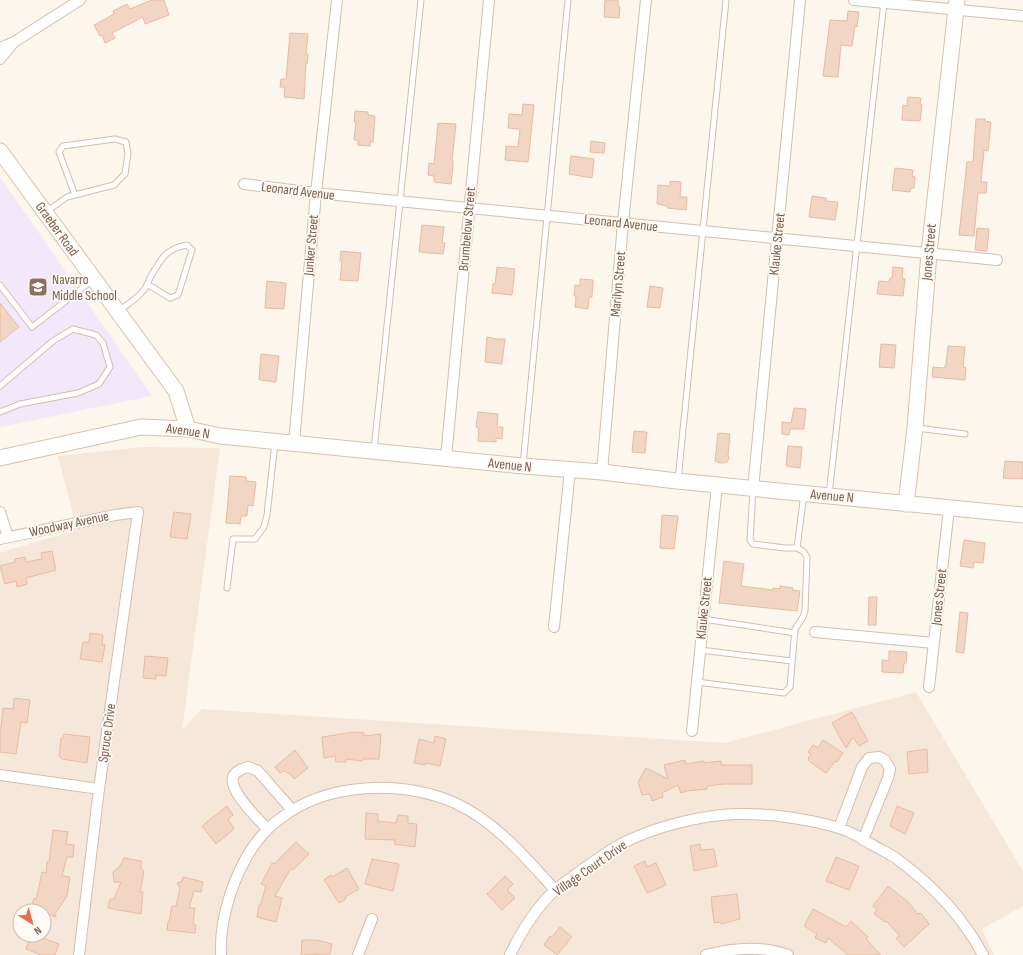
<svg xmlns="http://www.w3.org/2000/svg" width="1023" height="955" viewBox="0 0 1023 955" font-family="'Sofia Sans Condensed',sans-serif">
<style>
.residential{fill:#f5e8da;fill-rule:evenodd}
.education{fill:#f3e8fa}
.building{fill:#f3d5c3;stroke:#e6bba3}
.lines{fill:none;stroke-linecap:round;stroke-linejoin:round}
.lane-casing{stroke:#d1beb0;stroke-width:7}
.street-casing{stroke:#d1beb0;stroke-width:12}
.secondary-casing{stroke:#d6c0b0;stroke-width:17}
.lane{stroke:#fff;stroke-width:5}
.street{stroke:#fff;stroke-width:10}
.secondary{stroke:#fff;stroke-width:15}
.labels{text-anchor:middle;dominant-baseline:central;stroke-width:3.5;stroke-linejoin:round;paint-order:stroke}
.street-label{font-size:14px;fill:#7a5c4d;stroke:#fffaf3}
.education-label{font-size:14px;fill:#785e54;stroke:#fffaf3;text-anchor:start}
</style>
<rect width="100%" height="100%" fill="#fdf6ec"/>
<path class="residential" d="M 144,447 L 220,448 L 182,730 L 202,709 L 724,743 L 916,692 L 1023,871 L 1023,906 L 982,929 L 994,955 L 0,955 L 0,551 L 1,552 L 77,530 L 58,456 ZM 20,911 L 44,911 L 44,935 L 20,935 Z"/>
<path class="education" d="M 0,177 L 152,396 L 0,427 Z"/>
<path class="building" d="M 152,0 L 164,0 L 169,15 L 145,24 L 143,17 L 112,33 L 115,38 L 105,43 L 102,35 L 100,36 L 94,25 L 114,14 L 113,11 L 127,4 L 130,9 Z
M 605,0 L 618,0 L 618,6 L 620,7 L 619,18 L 604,17 Z
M 848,11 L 859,12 L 857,27 L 855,26 L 852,46 L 841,45 L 838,77 L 823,76 L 830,20 L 847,21 Z
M 290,33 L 308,34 L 306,54 L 308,54 L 307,64 L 306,63 L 304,99 L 284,97 L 285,87 L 280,87 L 281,79 L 286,79 Z
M 908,97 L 921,98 L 920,104 L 922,105 L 920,121 L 902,120 L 903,105 L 907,106 Z
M 523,104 L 534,105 L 528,162 L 505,160 L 506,146 L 518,147 L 520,129 L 508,128 L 509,114 L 522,115 Z
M 355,111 L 368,112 L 368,115 L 375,116 L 373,142 L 370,141 L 370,146 L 358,145 L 358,140 L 354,140 L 356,122 L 354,122 Z
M 976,119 L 985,119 L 985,121 L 991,122 L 988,151 L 984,150 L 981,182 L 987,182 L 986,193 L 978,193 L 974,236 L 959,235 L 967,162 L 973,162 Z
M 438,123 L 456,124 L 452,160 L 453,161 L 453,166 L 451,184 L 434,182 L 434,176 L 428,175 L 429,163 L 434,164 Z
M 591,141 L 605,143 L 604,153 L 590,152 Z
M 571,156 L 594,159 L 592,178 L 569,174 Z
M 895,168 L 913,170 L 912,176 L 915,177 L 914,188 L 911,188 L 910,192 L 892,190 Z
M 670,181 L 681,182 L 680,197 L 687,197 L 686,210 L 667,208 L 668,206 L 657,204 L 658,185 L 670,186 Z
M 812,196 L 826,198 L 826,201 L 838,202 L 835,220 L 809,217 Z
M 422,225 L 444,227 L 442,243 L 445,243 L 443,254 L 419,252 Z
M 977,228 L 989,229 L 987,251 L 975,250 Z
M 341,251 L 361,253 L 358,281 L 340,280 L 342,261 L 340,261 Z
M 497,267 L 515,269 L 512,295 L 492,293 L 493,284 L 495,284 Z
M 893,267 L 903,268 L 902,279 L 905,279 L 903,296 L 877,294 L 879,281 L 889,282 L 890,278 L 892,278 Z
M 580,279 L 593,280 L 592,297 L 589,297 L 588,309 L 575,307 L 576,296 L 574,296 L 575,285 L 580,286 Z
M 267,281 L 286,283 L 284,309 L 265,308 Z
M 650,286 L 663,288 L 660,308 L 647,307 Z
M 0,303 L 19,327 L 0,342 Z
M 487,337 L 497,339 L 505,339 L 502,364 L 485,362 Z
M 881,344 L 896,345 L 894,368 L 879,367 Z
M 948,346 L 965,347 L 963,367 L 966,368 L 965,380 L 932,377 L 933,367 L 945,368 L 945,365 L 946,365 Z
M 261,354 L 279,356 L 276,382 L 259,380 Z
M 794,408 L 806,409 L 804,429 L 790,429 L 789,435 L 782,434 L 782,422 L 791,423 Z
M 478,412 L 498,414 L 497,427 L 503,427 L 502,439 L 496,438 L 496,442 L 478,441 L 479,428 L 476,427 Z
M 634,431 L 647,432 L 645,453 L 632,452 Z
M 718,433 L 730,434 L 728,455 L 729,458 L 727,462 L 721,463 L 715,461 Z
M 788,446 L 802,447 L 800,468 L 786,466 Z
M 1005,461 L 1023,462 L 1023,479 L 1003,478 Z
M 230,476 L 246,477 L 246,481 L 256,482 L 253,506 L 248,505 L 247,516 L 241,516 L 240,524 L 226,523 Z
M 174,512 L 191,514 L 187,539 L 170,537 Z
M 662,515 L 678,516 L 674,549 L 660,548 Z
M 964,540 L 985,543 L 983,563 L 974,562 L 973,568 L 960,566 Z
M 52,551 L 56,570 L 26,578 L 27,584 L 17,587 L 16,581 L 5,584 L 0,566 L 15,562 L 15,559 L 25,557 L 26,562 L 42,559 L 41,553 Z
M 724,561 L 744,564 L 741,586 L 773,590 L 773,588 L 780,589 L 780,586 L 793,588 L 792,590 L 800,591 L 797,611 L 719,603 Z
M 869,597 L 877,597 L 876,625 L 868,625 Z
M 960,612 L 968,613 L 964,653 L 956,652 Z
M 90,633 L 103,635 L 102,645 L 105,645 L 102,662 L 80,659 L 83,642 L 89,642 Z
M 889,651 L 907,652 L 906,663 L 904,663 L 903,673 L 882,672 L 882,660 L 889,661 Z
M 145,656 L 168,658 L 166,676 L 156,675 L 156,679 L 143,678 Z
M 14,698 L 30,700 L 27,723 L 21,722 L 16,754 L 0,752 L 0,727 L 1,727 L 3,708 L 13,709 Z
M 852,712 L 868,741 L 859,746 L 853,737 L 846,748 L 832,723 Z
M 354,732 L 364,733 L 364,736 L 381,734 L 379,759 L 363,759 L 362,761 L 346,759 L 346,762 L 336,762 L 335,756 L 324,758 L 322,737 Z
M 64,734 L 90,737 L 87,763 L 62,759 L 59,756 L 61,738 L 63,738 Z
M 435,736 L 446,739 L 440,766 L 425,763 L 425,765 L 414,763 L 419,739 L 434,743 Z
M 823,740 L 843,753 L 837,762 L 835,761 L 826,773 L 809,761 L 808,758 L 811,754 L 808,752 L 813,745 L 818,748 Z
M 927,749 L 928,772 L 909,774 L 907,752 Z
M 295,750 L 308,768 L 294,779 L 290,774 L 284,771 L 280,773 L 275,767 Z
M 685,760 L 686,764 L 704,761 L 704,763 L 721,761 L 721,765 L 752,765 L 752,784 L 724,784 L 707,786 L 707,789 L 686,791 L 681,793 L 678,785 L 662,793 L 663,797 L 652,801 L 650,794 L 642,795 L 638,782 L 646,768 L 668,779 L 664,765 Z
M 227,806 L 233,815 L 228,819 L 234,829 L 216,844 L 202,826 Z
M 897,806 L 914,813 L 905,834 L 890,826 Z
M 366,813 L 378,814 L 378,821 L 396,823 L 398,815 L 408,816 L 408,823 L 417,824 L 415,847 L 394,844 L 395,840 L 365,839 Z
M 53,830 L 68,832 L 66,844 L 74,845 L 73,857 L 67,857 L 62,876 L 70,877 L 67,896 L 55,914 L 56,916 L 56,917 L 44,913 L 44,911 L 38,911 L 31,908 L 34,898 L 36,900 L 42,872 L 46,873 L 47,862 L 49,862 Z
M 296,842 L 309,854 L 293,870 L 291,868 L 275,896 L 282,898 L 276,922 L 257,917 L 259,905 L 260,906 L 266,886 L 261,884 L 272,863 L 274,864 Z
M 700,844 L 701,850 L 714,849 L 717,866 L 694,871 L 690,846 Z
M 836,857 L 859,866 L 849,890 L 826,881 Z
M 124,858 L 141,861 L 141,869 L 144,871 L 140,892 L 143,892 L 141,914 L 108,908 L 110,899 L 114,899 L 121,882 L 114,882 L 113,872 L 120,866 Z
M 372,859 L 399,864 L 393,891 L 365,884 Z
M 645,861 L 647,867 L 656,863 L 666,885 L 647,893 L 634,866 Z
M 347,868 L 359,889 L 345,897 L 346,899 L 339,903 L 324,880 L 331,875 L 332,877 Z
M 505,876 L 513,884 L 507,890 L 515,898 L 502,910 L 487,894 Z
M 183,877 L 203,882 L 201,892 L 194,891 L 189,908 L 195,908 L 193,924 L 196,925 L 195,933 L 167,930 L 168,922 L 169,922 L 172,906 L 176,906 L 180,888 L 177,883 L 182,881 Z
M 888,886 L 907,901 L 918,914 L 921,913 L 929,924 L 904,947 L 896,938 L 900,936 L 886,921 L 885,922 L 874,914 L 877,910 L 873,906 Z
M 737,894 L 740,919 L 721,924 L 721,922 L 714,923 L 711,897 Z
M 813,909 L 846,927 L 851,921 L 868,937 L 866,939 L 881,955 L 848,955 L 828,938 L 826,943 L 815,938 L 817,934 L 804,926 Z
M 560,927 L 572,937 L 557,955 L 544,945 L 550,936 L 552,937 Z
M 35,935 L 59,944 L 55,955 L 41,955 L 26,949 L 30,938 L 33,939 Z
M 302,940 L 317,940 L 332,944 L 330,954 L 301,955 Z"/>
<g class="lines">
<g class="lane-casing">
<path id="lane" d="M 46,212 L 67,197 L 114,185 L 125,174 L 128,153 L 126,142 L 115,139 L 63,146 L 59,152 L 75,195
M 0,285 L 32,327 L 93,280
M 119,311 C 126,305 137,299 143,291 C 146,288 148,283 149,280 C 159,262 165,248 187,245 L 192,250 L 178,295 L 170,298 L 147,284
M 0,386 L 53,341 L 73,329 L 96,335 L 103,343 L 110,367 L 99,384 L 78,393 L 20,404 L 0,412
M 917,428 L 965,434
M 374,450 L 421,0
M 523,465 L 568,0
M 678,480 L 726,0
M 753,490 L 750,540 L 753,544 L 785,548 L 797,548 L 804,494
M 829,495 L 884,2
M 227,588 L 233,539 L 255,539 L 264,527 L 267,515 L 275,443
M 703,619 L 795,633
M 700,650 L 792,661
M 697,682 L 784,693 L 790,687 L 795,629 L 803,617 L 805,611 L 807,557 L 803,551 L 797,548"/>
</g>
<g class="street-casing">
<path id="street" d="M 854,0 L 1023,16
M 0,48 L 14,42 L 80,0
M 0,59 L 14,42
M 244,184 L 316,193 L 997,260
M 294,443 L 316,193 L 337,0
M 446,458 L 489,0
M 602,472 L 623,223 L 646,0
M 753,489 L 800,0
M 0,512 L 8,537
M 0,539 L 115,515 L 138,512 L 99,789 L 79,955
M 554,627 L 570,470
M 815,632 L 934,643
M 929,687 L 949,508
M 692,731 L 717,485
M 0,775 L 99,789
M 839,828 L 862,767 L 869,758 L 879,757 L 885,760 L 890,769 L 888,778 L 863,840
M 267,829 C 258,818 229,792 233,777 C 235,771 242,769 248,767 L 258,771 L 292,810
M 221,955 C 220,935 224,914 230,895 C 238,871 249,848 267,830 C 271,825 276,822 281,818 C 328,782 401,780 455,803 C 495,821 526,858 555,890
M 358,955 L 372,919
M 510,955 C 521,932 535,909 554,891 C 563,883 574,876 583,869 C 595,861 608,851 621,844 C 654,827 700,815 737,814 C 767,813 810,819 839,828 C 850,831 861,838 871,844 C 879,849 889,853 897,859 C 931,884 963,917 983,955
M 706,955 C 733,948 761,945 788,955"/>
</g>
<g class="secondary-casing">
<path id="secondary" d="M 0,151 L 176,391 L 188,429
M 0,458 L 141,427 L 188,429 L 220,436 L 523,466 L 602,472 L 677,481 L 1023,515
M 906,504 L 915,428 L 929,253 L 957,0"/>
</g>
<use href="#lane" class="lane"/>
<use href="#street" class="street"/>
<use href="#secondary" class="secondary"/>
</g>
<defs>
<g id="school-square" transform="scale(1)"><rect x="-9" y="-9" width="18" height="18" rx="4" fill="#8d6e63" stroke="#fffaf3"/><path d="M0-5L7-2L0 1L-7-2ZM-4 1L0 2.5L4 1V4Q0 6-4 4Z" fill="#fff"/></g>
</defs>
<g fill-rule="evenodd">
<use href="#school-square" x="38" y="287"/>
</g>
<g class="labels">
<g class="street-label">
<text transform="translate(298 191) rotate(7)">Leonard Avenue</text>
<text transform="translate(621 223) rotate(6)">Leonard Avenue</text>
<text transform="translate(57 229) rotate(54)">Graeber Road</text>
<text transform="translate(467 229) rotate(-85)">Brumbelow Street</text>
<text transform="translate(777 244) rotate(-84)">Klauke Street</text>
<text transform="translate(311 245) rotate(-85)">Junker Street</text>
<text transform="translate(929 252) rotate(-85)">Jones Street</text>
<text transform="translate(618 284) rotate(-85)">Marilyn Street</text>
<text transform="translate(188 431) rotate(8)">Avenue N</text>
<text transform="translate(510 465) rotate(6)">Avenue N</text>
<text transform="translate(832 496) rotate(5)">Avenue N</text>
<text transform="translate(69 524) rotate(-12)">Woodway Avenue</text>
<text transform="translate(939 597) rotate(-84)">Jones Street</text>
<text transform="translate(704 608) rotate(-84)">Klauke Street</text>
<text transform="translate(107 733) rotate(-82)">Spruce Drive</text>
<text transform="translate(590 868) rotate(-35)">Village Court Drive</text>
</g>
<g class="education-label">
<text x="52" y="279">Navarro<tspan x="52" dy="16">Middle School</tspan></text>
</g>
</g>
<g transform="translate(32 923) rotate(143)"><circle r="19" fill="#fffaf3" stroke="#cabbb1"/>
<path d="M0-3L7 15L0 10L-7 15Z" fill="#e76f51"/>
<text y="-6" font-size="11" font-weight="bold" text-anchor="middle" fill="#7a5c4d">N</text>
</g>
</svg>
